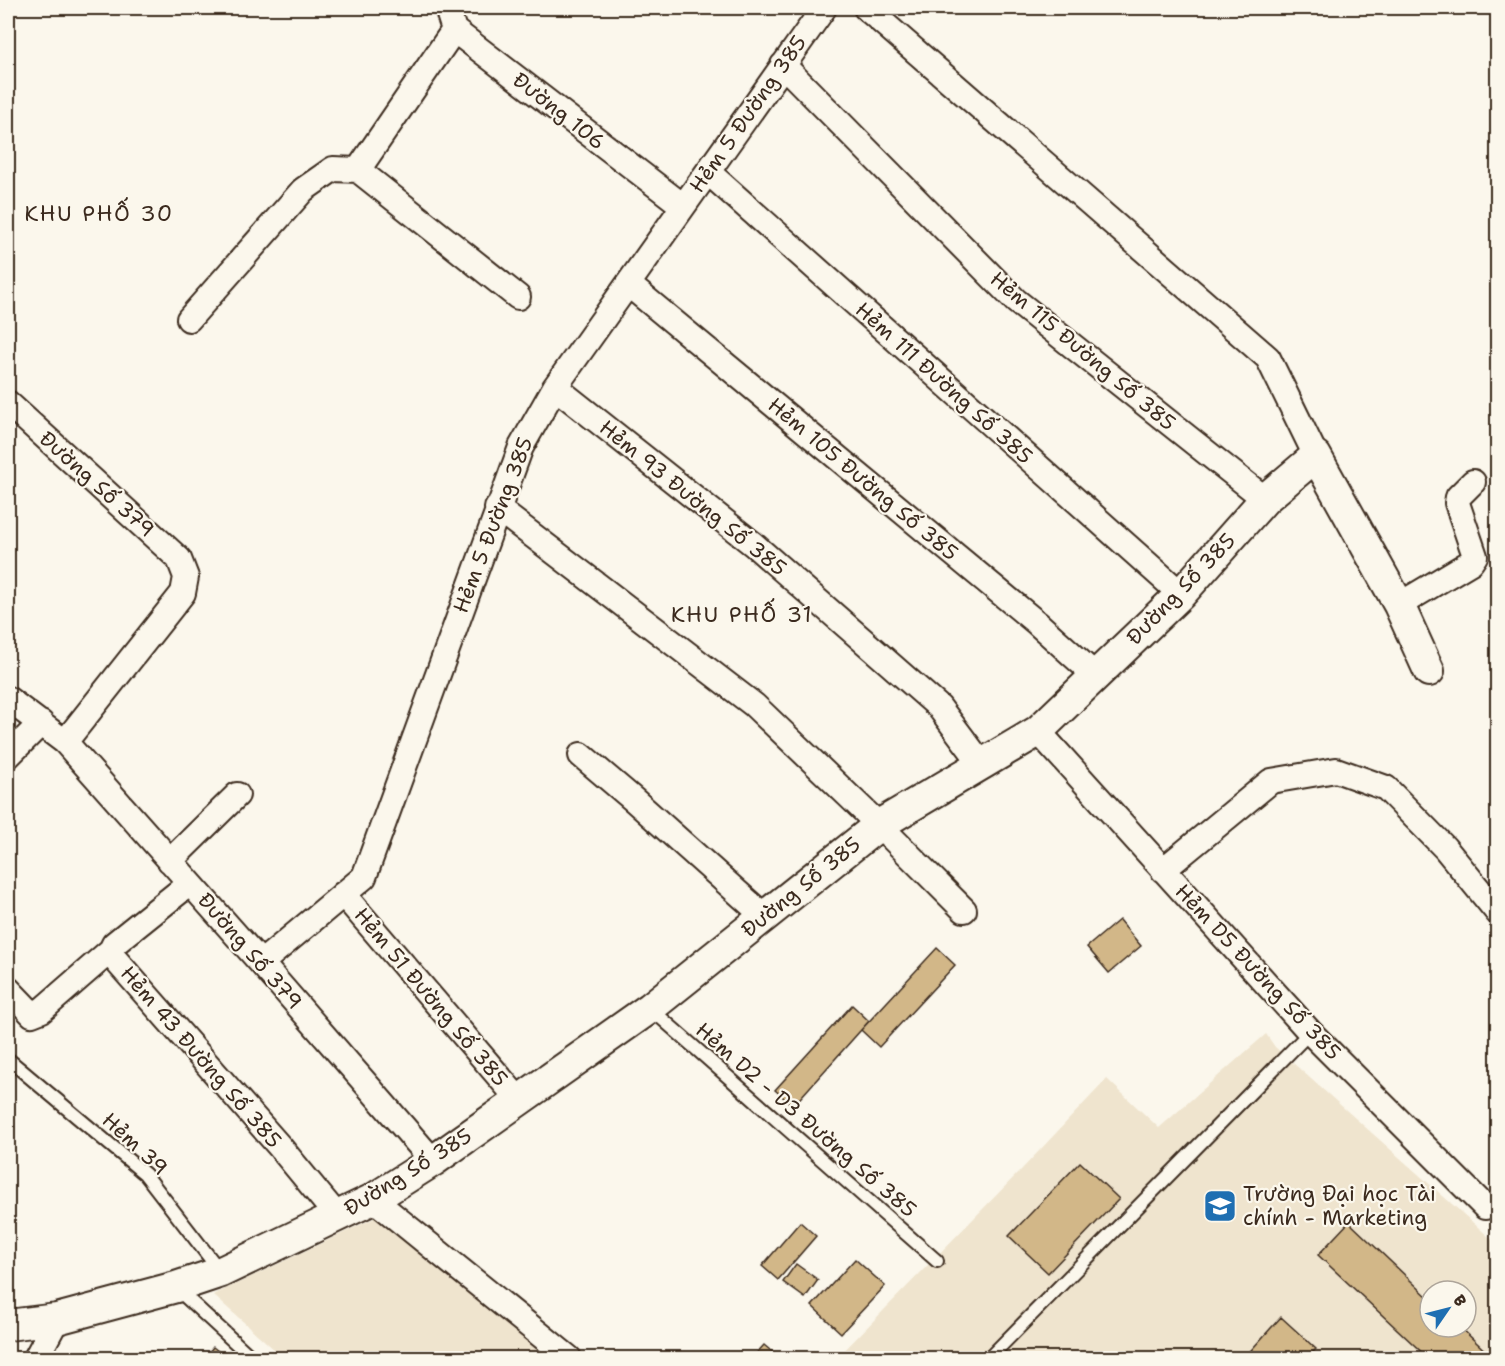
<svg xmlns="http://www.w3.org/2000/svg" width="1505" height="1366" viewBox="0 0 1505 1366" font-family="'Shantell Sans',sans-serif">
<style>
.built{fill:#efe4ce;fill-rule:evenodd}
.building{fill:#d2b788;stroke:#3b2a1e;stroke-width:1.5}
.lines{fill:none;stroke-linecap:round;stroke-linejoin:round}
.service-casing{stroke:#3b2a1e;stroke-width:16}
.minor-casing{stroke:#3b2a1e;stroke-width:28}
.tertiary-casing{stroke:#3b2a1e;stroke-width:34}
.service{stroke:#fbf7ec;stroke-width:12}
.minor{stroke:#fbf7ec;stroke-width:24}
.tertiary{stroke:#fbf7ec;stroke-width:30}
.labels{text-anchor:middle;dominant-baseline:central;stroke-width:4.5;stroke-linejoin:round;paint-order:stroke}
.street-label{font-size:21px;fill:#3b2a1e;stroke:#fbf7ec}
.poi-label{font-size:21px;fill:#3b2a1e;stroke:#fbf7ec;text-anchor:start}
.neighbourhood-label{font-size:22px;letter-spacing:1.5px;fill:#3b2a1e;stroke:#fbf7ec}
</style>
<rect width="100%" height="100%" fill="#fbf7ec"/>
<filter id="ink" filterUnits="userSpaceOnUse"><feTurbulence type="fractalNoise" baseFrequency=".0167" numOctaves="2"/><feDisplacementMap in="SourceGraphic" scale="12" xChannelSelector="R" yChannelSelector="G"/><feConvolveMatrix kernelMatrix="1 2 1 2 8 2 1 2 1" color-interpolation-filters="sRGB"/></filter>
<g filter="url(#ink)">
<path class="built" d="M 1266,1034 L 1275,1047 L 1497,1244 L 1497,1358 L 837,1358 L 1022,1169 L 1107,1079 L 1159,1128 ZM 1430,1291 L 1466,1291 L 1466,1327 L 1430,1327 Z
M 385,1213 L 563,1358 L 284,1358 L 213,1295 Z"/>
<path class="building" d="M 1119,920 L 1141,946 L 1109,973 L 1087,947 Z
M 937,948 L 955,965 L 879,1047 L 861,1030 Z
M 852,1005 L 869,1021 L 793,1106 L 775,1090 Z
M 1080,1162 L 1119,1199 L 1048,1273 L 1009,1236 Z
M 800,1222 L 816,1236 L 778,1280 L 762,1266 Z
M 1349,1222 L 1430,1299 L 1430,1327 L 1460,1327 L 1493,1358 L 1428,1358 L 1318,1255 Z
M 855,1259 L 885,1286 L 841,1333 L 812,1306 Z
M 796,1264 L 818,1280 L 805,1298 L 783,1282 Z
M 1281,1317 L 1316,1349 L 1307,1358 L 1244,1358 Z
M 764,1345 L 776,1355 L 773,1358 L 752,1358 Z
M 213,1347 L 227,1358 L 204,1358 Z"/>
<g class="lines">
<g class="service-casing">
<path id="service" d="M 651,1009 L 937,1261
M 8,1059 L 145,1174 L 220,1271
M 176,1288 L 252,1358
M 989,1358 L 1310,1032"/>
</g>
<g class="minor-casing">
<path id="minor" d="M 447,8 L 454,30 L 683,206
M 866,8 L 1268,358 L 1316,456
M 783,65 L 1016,301 L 1265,499
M 358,170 L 454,30
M 708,172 L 1181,594
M 628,284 L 1037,623 L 1096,676
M 189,319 L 303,190 L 333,169 L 358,170 L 518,297
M 555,387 L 753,544 L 939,707 L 981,763
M 8,403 L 179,559 L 186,577 L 183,593 L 65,742
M 497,508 L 754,705 L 879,825 L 964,910
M 1399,605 L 1471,562 L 1475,556 L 1457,503 L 1458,497 L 1473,482
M 8,699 L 65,742 L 261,963 L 433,1161
M 1038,731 L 1310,1032 L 1485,1207
M 581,755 L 634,800 L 764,916
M 8,756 L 41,723
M 170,861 L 237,795
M 1163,870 L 1271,781 L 1336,770 L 1386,788 L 1445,848 L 1498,913
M 190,883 L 114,944 L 111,950 L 113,957 L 280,1147 L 337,1216
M 343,894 L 519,1100
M 261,963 L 364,877 L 521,447 L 555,387 L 824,8
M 8,989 L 32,1014 L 42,1010 L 111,950
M 373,1199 L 569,1358
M 36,1358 L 57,1319"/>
</g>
<g class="tertiary-casing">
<path id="tertiary" d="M 8,1325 L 57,1319 L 176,1287 L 221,1272 L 373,1199 L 433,1161 L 650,1008 L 879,825 L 1038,731 L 1181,594 L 1265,499 L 1316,456 L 1399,605 L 1429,671"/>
</g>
<use href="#service" class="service"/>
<use href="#minor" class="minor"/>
<use href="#tertiary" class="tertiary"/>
</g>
</g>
<defs>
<g id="university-square" transform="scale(1.725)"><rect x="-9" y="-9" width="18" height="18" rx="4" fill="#1f6fb2" stroke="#fbf7ec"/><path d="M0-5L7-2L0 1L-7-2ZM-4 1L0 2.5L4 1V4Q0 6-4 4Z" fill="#fff"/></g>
</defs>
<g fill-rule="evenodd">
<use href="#university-square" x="1220" y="1206"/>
</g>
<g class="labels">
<g class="street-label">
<text transform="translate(559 111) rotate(38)">Đường 106</text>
<text transform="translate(748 114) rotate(-55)">Hẻm 5 Đường 385</text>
<text transform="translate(1083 351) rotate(40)">Hẻm 115 Đường Số 385</text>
<text transform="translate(944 383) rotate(42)">Hẻm 111 Đường Số 385</text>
<text transform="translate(863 479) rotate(40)">Hẻm 105 Đường Số 385</text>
<text transform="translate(97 484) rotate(42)">Đường Số 379</text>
<text transform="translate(693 498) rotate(39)">Hẻm 93 Đường Số 385</text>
<text transform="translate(493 525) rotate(-69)">Hẻm 5 Đường 385</text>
<text transform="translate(1181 589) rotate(-46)">Đường Số 385</text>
<text transform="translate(801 887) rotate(-39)">Đường Số 385</text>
<text transform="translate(250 951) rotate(49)">Đường Số 379</text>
<text transform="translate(1258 972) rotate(47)">Hẻm D5 Đường Số 385</text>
<text transform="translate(431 997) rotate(50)">Hẻm 51 Đường Số 385</text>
<text transform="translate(201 1057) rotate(49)">Hẻm 43 Đường Số 385</text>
<text transform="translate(806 1120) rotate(41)">Hẻm D2 - D3 Đường Số 385</text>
<text transform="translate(135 1144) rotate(43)">Hẻm 39</text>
<text transform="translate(408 1172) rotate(-32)">Đường Số 385</text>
</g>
<g class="poi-label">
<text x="1243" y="1194">Trường Đại học Tài<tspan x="1243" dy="24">chính - Marketing</tspan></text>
</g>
<g class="neighbourhood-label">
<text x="99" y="213">KHU PHỐ 30</text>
<text x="742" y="614">KHU PHỐ 31</text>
</g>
</g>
<rect width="1505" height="1366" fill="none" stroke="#fbf7ec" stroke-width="30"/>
<rect x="15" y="15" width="1475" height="1336" fill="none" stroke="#3b2a1e" stroke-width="2" filter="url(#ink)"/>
<g transform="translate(1448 1309) rotate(55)"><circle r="28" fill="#fbf7ec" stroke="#aea59a" stroke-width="1.5"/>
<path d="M0-4.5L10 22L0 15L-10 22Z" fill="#1f6fb2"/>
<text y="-9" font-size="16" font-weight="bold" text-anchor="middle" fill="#3b2a1e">B</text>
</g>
</svg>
